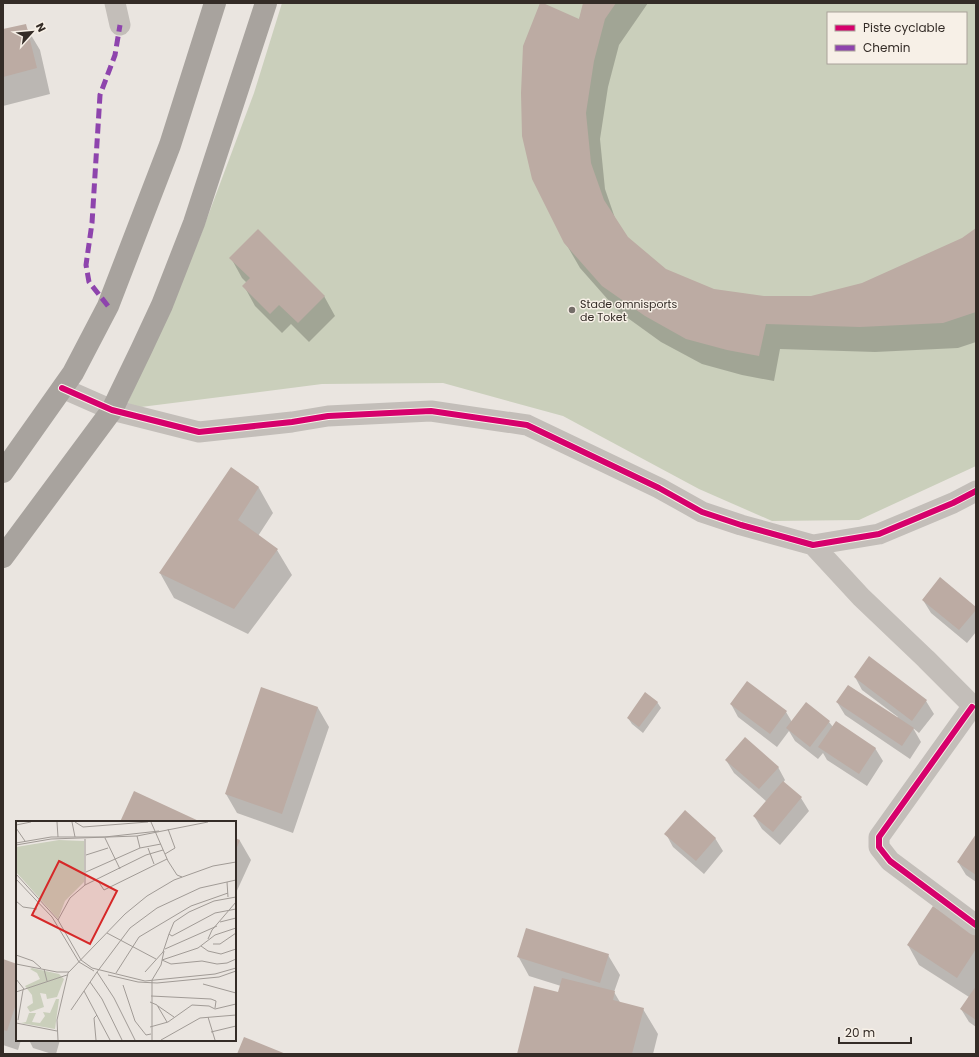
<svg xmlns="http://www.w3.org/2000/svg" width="979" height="1057" viewBox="0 0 979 1057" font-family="Poppins,sans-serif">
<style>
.green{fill:#cacfbb;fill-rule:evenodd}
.shadow{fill:#0003}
.building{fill:#bcaba3}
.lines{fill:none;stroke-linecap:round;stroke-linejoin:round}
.minor{stroke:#c3beb9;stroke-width:21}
.primary{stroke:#a8a39e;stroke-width:22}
.quiet{stroke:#8e44ad;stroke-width:5;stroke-dasharray:10 5;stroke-linecap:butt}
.cycleway-casing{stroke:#f7f0e7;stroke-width:8}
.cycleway{stroke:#d6006c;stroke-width:6}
.poi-dot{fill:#746d68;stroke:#f7f0e7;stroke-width:1.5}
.labels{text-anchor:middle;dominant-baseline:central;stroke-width:3;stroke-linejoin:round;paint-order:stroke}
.poi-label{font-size:11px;fill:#342c27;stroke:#f7f0e7;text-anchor:start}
.inset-road{fill:none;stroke:#a19b96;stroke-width:1}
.view{fill:#d62828;fill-opacity:0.15;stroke:#d62828;stroke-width:2}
.inset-edge{fill:none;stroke:#342c27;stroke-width:2}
</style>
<rect width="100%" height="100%" fill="#eae5e0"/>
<path class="green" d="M 282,3 L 976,3 L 976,466 L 859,520 L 772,521 L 699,489 L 563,416 L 443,383 L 322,384 L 125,409 L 200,237 L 254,93 ZM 828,13 L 966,13 L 966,63 L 828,63 Z"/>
<path class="shadow" d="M 584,3 L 648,3 L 619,45 L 608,87 L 600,139 L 605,189 L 616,221 L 627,238 L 666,270 L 713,290 L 764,297 L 811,297 L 863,284 L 962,239 L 976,229 L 976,342 L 958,348 L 875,352 L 780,349 L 774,381 L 742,375 L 702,364 L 661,342 L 618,311 L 580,268 L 565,242 L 579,20 Z
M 25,25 L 40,50 L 50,94 L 3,106 L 3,31 Z
M 231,258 L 324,296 L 335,316 L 309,342 L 291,324 L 282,333 L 255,306 L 244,286 L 247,283 L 242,278 Z
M 232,469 L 259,488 L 273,513 L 258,536 L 277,550 L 292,575 L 248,634 L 174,598 L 160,573 Z
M 923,600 L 976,608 L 976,632 L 967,643 L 931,613 Z
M 855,677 L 926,701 L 934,714 L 919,733 L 913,728 L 921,742 L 910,759 L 845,715 L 837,702 L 897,718 L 898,717 L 862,690 Z
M 262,689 L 318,708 L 329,727 L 293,833 L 237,813 L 226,794 Z
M 657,702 L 661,708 L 643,733 L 632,724 L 628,718 Z
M 731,704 L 786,712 L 792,722 L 829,722 L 833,727 L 875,748 L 883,761 L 867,786 L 827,760 L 823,753 L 818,759 L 795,741 L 789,731 L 777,747 L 738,717 Z
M 726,760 L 778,767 L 785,780 L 783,783 L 801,798 L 809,811 L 780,845 L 762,829 L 754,816 L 767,802 L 734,773 Z
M 666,834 L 715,838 L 723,851 L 704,874 L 673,847 Z
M 976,836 L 976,882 L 966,875 L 958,862 Z
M 235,839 L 240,841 L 251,860 L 235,895 Z
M 976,935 L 976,1027 L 969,1022 L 961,1009 L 969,997 L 919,965 L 908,945 Z
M 608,955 L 620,975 L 614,992 L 621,1004 L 643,1009 L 658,1034 L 653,1054 L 518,1054 L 559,993 L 561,986 L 529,976 L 518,956 Z
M 3,961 L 17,965 L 17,1040 L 21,1040 L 18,1050 L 3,1045 Z
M 29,1040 L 60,1040 L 56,1054 L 52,1054 L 33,1048 Z"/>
<path class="building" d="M 540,3 L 543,3 L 579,19 L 583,3 L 616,3 L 605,19 L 594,61 L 586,113 L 591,163 L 604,200 L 628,237 L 666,269 L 714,289 L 764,296 L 811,296 L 862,283 L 962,238 L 976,228 L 976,312 L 943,323 L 860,327 L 766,324 L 759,356 L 727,350 L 686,339 L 645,316 L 602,286 L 564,243 L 532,179 L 522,136 L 521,93 L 523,46 Z
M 26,24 L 37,68 L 3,77 L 3,29 Z
M 258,229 L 325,296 L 298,323 L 279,305 L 270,314 L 242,286 L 250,278 L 229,258 Z
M 231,467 L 259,487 L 238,520 L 278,549 L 234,609 L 159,573 Z
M 940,577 L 976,607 L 976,610 L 959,630 L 922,600 Z
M 869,656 L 927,700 L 912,721 L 854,677 Z
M 747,681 L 787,711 L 770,734 L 730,704 Z
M 848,685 L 914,728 L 902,746 L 836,702 Z
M 261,687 L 318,707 L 282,814 L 225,794 Z
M 645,692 L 658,702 L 639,727 L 627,718 Z
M 806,702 L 830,721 L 810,747 L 786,728 Z
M 836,721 L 876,748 L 859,774 L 818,747 Z
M 745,737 L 779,767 L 759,789 L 725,760 Z
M 783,781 L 802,797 L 773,832 L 753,816 Z
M 134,791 L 201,822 L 120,822 Z
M 685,810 L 716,838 L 696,861 L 664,834 Z
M 976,834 L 976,875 L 957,862 Z
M 235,838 L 240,840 L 235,852 Z
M 933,906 L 976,934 L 976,949 L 957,978 L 907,945 Z
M 526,928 L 609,954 L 600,983 L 517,957 Z
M 3,959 L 17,964 L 17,1001 L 7,1031 L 3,1030 Z
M 562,978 L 615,991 L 613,1000 L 644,1008 L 632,1054 L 517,1054 L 534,986 L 558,992 Z
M 976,986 L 976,1020 L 960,1009 Z
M 244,1037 L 286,1054 L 237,1054 Z"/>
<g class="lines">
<path class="minor" d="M 115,3 L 120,25
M 62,388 L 112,410 L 199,432 L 292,422 L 328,416 L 431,411 L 527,425 L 659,488 L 702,512 L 741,525 L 813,545 L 879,534 L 953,503 L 976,491
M 813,545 L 861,597 L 926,659 L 976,709
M 972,707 L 879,837 L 879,847 L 890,861 L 976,925"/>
<path class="primary" d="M 3,472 L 73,373 L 108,306 L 170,145 L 215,3
M 3,557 L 112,410 L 141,350 L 162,305 L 194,223 L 266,3"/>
<path class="quiet" d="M 108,306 L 89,282 L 86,265 L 92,223 L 100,95 L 115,55 L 120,25"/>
<g class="cycleway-casing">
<path id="cycleway" d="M 62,388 L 112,410 L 199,432 L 292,422 L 328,416 L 431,411 L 527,425 L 659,488 L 702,512 L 741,525 L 813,545 L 879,534 L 953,503 L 976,491
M 972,707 L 879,837 L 879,847 L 890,861 L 976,925"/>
</g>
<use href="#cycleway" class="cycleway"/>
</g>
<circle class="poi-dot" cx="572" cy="310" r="4"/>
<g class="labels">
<g class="poi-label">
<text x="580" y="304">Stade omnisports<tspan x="580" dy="13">de Toket</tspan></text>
</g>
</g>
<g transform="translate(16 821)">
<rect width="220" height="220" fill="#eae5e0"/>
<path d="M 43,19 L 68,20 L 68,61 L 49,80 L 42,98 L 0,51 L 0,26 ZM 16,147 L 43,153 L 48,158 L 41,176 L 31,178 L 30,173 L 24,172 L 28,186 L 14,191 L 11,186 L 17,182 L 16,174 L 9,165 L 24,158 L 21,152 L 14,148 ZM 40,178 L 43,178 L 39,208 L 5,202 L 10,201 L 13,192 L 20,192 L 16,201 L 24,202 L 29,195 L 27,191 L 34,192 Z" fill="#cacfbb"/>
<path class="inset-road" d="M 41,1 L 42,16M 56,1 L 59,16M 59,1 L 67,6 L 132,1M 135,1 L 152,40 L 161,54 L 166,56M 0,4 L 15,1M 0,7 L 9,20M 121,15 L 124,27M 89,17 L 104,48M 0,22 L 35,16 L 89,16 L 143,10M 0,24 L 35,18 L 121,15 L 192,1M 132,27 L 138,43M 149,33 L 159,27 L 152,8M 70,34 L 92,27M 70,51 L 124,27 L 145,23M 0,53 L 42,99 L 65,139 L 76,147 L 129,160 L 199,153 L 220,147M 0,58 L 36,96 L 63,141 L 78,150M 82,60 L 88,69 L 151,38M 211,61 L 212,76M 69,64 L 130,34 L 147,29M 0,80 L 7,86 L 21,88M 42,99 L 54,77 L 69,64 L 69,18M 204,101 L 220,97M 91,112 L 140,138M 153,113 L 158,101 L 173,91 L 198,80 L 220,76M 192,118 L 196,109 L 220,81M 197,123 L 204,123 L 220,112M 185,125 L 192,130 L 205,133 L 220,128M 149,128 L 201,105M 0,134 L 17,140 L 25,147M 146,139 L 182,127 L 199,114 L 220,107M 146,139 L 155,143 L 186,140 L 201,143 L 211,142 L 220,138M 0,143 L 41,151 L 53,151M 28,148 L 31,160M 129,151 L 147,131 L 153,113 L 156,115 L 199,92 L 220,88M 100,152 L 123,116 L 175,85 L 212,72M 92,154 L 122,161 L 141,162 L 203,156 L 220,150M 0,158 L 8,168M 74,161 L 86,178 L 106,219M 187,163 L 220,172M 107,164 L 119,200 L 130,214 L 135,213M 68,170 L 94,219M 0,171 L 51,154M 135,175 L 195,178 L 200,180 L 199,187M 134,181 L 141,184 L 151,201M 142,185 L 158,196M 55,189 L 81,151M 192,196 L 199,219M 2,199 L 7,169M 0,202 L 41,210M 134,206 L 152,201 L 176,184 L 193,185 L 199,188 L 220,183M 195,211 L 220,205M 42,219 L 41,199 L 52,152 L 109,93 L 131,75 L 158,59 L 197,45 L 220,41M 80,219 L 78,197 L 81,194M 119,219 L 98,177 L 81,151 L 114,107 L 141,87 L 184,67 L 220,59M 136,219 L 136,159 L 145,144 L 148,130M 145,219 L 184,197 L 220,194"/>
<path class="view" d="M 43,40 L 101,70 L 74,123 L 16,94 Z"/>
<rect width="220" height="220" class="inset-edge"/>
</g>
<rect width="979" height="1057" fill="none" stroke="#342c27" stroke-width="8"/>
<rect x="827" y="12" width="140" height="52" fill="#f7f0e7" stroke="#a9a29a"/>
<rect x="835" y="25" width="20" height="6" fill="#d6006c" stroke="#a9a29a"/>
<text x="863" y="32" font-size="12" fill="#342c27">Piste cyclable</text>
<rect x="835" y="45" width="20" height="6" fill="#8e44ad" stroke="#a9a29a"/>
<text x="863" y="52" font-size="12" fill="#342c27">Chemin</text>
<g transform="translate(32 32) rotate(63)" stroke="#f7f0e7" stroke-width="3" paint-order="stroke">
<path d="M0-3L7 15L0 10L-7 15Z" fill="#342c27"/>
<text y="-6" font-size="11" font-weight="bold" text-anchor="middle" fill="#342c27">N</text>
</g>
<path d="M839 1037v6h72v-6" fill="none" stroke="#342c27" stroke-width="2"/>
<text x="845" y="1037" font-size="12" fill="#342c27" stroke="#f7f0e7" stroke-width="3" paint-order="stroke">20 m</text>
</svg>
